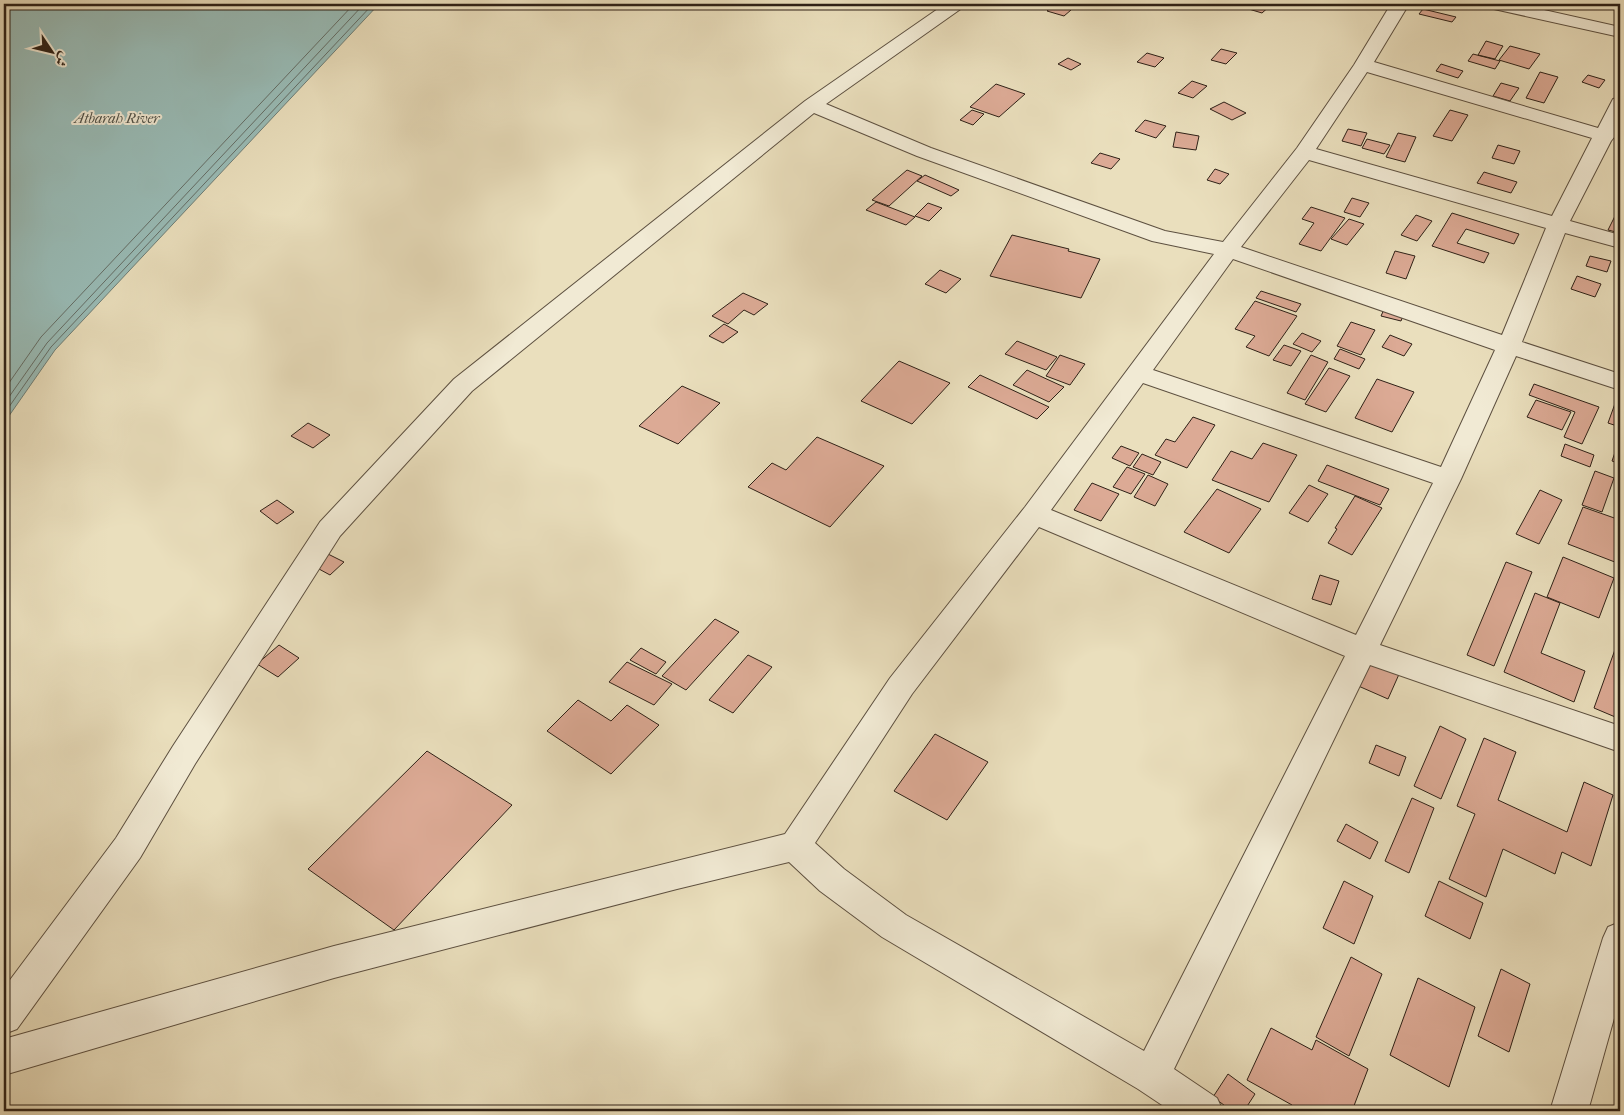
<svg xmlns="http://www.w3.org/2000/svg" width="1624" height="1115" viewBox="0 0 1624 1115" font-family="'IM FELL French Canon',Amiri,serif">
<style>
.water{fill:#99bcb7;stroke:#6e7e77}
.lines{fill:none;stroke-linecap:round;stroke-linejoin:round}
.shore{stroke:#646e67;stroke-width:1}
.building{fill:#dcaa95;stroke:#2e2117}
.minor-casing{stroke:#5d5040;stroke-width:2}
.minor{fill:#f1ead4;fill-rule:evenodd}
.labels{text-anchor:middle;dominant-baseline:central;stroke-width:4;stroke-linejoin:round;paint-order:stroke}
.far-water-label{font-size:14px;font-style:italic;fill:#4e5047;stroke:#f1ead4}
</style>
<rect width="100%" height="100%" fill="#eadfbd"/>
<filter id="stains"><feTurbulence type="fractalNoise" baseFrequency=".004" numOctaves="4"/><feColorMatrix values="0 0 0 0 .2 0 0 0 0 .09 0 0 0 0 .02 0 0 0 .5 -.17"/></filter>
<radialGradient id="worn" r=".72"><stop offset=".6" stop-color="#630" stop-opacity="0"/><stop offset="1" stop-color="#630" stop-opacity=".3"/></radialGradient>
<path class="water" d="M 4,4 L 379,4 L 55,350 L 4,423 Z"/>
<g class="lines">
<path class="shore" d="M 4,390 L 41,337 L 354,4
M 4,404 L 47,343 L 364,4
M 4,414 L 51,347 L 373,4"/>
</g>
<path class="building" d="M 1245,4 L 1267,4 L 1271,5 L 1262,13 L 1242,7 Z
M 1054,5 L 1071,10 L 1064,16 L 1047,11 Z
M 1423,9 L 1456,17 L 1452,22 L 1419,14 Z
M 1486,41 L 1503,46 L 1495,59 L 1478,55 Z
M 1510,46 L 1540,54 L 1529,69 L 1499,60 Z
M 1221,49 L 1237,53 L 1226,64 L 1211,60 Z
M 1147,53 L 1164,58 L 1155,67 L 1137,62 Z
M 1473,54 L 1500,61 L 1495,69 L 1468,61 Z
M 1068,58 L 1081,64 L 1071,70 L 1058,64 Z
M 1441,64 L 1463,71 L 1458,78 L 1436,71 Z
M 1540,72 L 1558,77 L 1544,103 L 1526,98 Z
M 1588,75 L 1605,80 L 1599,88 L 1582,82 Z
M 1192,81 L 1207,86 L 1193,98 L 1178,93 Z
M 1501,83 L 1519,88 L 1510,101 L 1493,96 Z
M 996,84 L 1025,94 L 999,117 L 970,107 Z
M 1224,102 L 1246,113 L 1232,120 L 1210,109 Z
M 972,110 L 984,114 L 973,125 L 960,120 Z
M 1450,110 L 1468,115 L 1452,141 L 1433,136 Z
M 1145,120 L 1166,126 L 1156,138 L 1135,131 Z
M 1348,129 L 1367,133 L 1361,146 L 1342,141 Z
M 1176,132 L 1199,136 L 1196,150 L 1173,147 Z
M 1398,133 L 1416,137 L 1405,162 L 1386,157 Z
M 1367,139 L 1390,145 L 1384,154 L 1362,148 Z
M 1498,145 L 1520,151 L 1514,164 L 1492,158 Z
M 1100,153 L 1120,159 L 1111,169 L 1091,163 Z
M 1215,169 L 1229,174 L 1220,184 L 1207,180 Z
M 907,170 L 922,176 L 889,206 L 872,200 Z
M 1484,172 L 1517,182 L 1511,193 L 1477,183 Z
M 925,175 L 959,190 L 951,196 L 917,181 Z
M 1352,198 L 1369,203 L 1360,217 L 1344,212 Z
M 876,202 L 915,217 L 906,225 L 866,210 Z
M 928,203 L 942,208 L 929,221 L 915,216 Z
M 1311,207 L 1345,218 L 1321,251 L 1299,244 L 1314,223 L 1302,219 Z
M 1452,213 L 1519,234 L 1514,244 L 1466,229 L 1457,243 L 1489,253 L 1484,263 L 1432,246 Z
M 1616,214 L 1620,216 L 1620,233 L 1608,230 Z
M 1416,215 L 1432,221 L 1417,241 L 1401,235 Z
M 1349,219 L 1364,224 L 1347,245 L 1331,239 Z
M 1012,235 L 1069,249 L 1068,251 L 1100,259 L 1081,298 L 990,276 Z
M 1395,251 L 1415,256 L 1406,279 L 1386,273 Z
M 1590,256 L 1611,261 L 1607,272 L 1586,266 Z
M 940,270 L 961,279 L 946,293 L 925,284 Z
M 1577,276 L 1601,284 L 1595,297 L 1571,289 Z
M 1261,291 L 1301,304 L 1296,312 L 1256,298 Z
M 743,293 L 768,304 L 754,315 L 744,310 L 728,324 L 712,316 Z
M 1255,301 L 1297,316 L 1269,356 L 1246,347 L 1255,336 L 1235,329 Z
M 1386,305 L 1405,311 L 1401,321 L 1381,316 Z
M 1351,322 L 1375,330 L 1361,355 L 1337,346 Z
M 724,324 L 738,332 L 723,343 L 709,336 Z
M 1302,333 L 1321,341 L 1312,352 L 1293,344 Z
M 1390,335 L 1412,344 L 1404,356 L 1382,347 Z
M 1017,341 L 1057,357 L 1046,370 L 1005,354 Z
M 1284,345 L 1301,351 L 1291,366 L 1273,360 Z
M 1340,349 L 1365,359 L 1359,369 L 1334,359 Z
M 1060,355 L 1085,364 L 1070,385 L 1046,376 Z
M 1311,355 L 1328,362 L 1305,400 L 1287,393 Z
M 899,361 L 950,383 L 912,424 L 861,401 Z
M 1329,368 L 1350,376 L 1326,412 L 1305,404 Z
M 1027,370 L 1064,387 L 1049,402 L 1013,385 Z
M 980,375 L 1049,407 L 1037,419 L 968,387 Z
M 1377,379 L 1414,392 L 1392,432 L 1355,418 Z
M 1534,384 L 1599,407 L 1582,444 L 1564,437 L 1575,412 L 1529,395 Z
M 682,386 L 720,403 L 678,444 L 639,426 Z
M 1617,398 L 1620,399 L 1620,427 L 1608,423 Z
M 1536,400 L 1571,412 L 1562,430 L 1527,417 Z
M 1193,417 L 1215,425 L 1187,468 L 1155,455 L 1166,439 L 1175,442 Z
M 308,423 L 330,435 L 313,448 L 291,436 Z
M 817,437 L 884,466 L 830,527 L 748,487 L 772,463 L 786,470 Z
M 1620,438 L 1620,464 L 1612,461 Z
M 1263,443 L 1297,455 L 1269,502 L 1212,480 L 1231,451 L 1252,459 Z
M 1565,444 L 1594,455 L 1590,467 L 1561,456 Z
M 1121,446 L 1139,453 L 1130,466 L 1112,458 Z
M 1142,454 L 1161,462 L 1153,475 L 1133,467 Z
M 1327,465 L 1389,489 L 1380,505 L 1318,481 Z
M 1127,467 L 1145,474 L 1131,494 L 1113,487 Z
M 1595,471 L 1614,478 L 1602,512 L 1582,505 Z
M 1148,475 L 1168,484 L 1155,506 L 1134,497 Z
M 1092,483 L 1119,494 L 1101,521 L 1074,510 Z
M 1309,485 L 1328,494 L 1308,522 L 1289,513 Z
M 1217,489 L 1261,509 L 1229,553 L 1184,532 Z
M 1540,490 L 1562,500 L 1539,544 L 1516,534 Z
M 1355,496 L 1382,508 L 1352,555 L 1328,543 L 1337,529 L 1335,528 Z
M 277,500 L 294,512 L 277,524 L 260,511 Z
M 1583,507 L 1620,520 L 1620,564 L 1568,544 Z
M 322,551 L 344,562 L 330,575 L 308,563 Z
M 1563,557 L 1614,578 L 1599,618 L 1547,597 Z
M 1506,562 L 1532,572 L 1494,666 L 1467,655 Z
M 1320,575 L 1339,581 L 1331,605 L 1312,599 Z
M 1535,593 L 1560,603 L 1541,653 L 1585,671 L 1574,702 L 1504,672 Z
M 715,619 L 739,632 L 686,690 L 662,676 Z
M 1617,644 L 1620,646 L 1620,719 L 1594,708 Z
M 279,645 L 299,658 L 278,677 L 257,664 Z
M 641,648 L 666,662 L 656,674 L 630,660 Z
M 1360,654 L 1400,672 L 1388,699 L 1347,681 Z
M 748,655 L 772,667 L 733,713 L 709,700 Z
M 627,662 L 672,684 L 654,705 L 609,682 Z
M 578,700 L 611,721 L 627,705 L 659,725 L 611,774 L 547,731 Z
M 1440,726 L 1466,739 L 1441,799 L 1414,786 Z
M 935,734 L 988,762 L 947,820 L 894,791 Z
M 1484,738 L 1516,752 L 1498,800 L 1567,832 L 1584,782 L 1613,795 L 1591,866 L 1562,852 L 1555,874 L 1503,849 L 1486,897 L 1449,879 L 1475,814 L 1457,806 Z
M 1376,745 L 1406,757 L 1399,776 L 1369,763 Z
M 427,751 L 512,805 L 394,930 L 308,869 Z
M 1412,798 L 1434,808 L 1409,873 L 1385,861 Z
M 1346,824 L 1378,842 L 1370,859 L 1337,841 Z
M 1344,881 L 1373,896 L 1354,944 L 1323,928 Z
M 1439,881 L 1483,903 L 1470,939 L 1425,916 Z
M 1351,957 L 1382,974 L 1349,1056 L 1316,1037 Z
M 1501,969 L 1530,984 L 1509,1052 L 1478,1036 Z
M 1418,978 L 1475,1007 L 1449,1087 L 1390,1055 Z
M 1271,1028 L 1312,1050 L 1316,1040 L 1368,1069 L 1352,1111 L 1290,1111 L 1292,1105 L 1247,1080 Z
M 1228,1074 L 1255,1094 L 1244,1111 L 1232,1111 L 1213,1097 Z"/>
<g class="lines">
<g class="minor-casing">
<path id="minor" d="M 945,4 L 965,4 L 962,8 L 826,104 L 931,148 L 1165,231 L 1223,242 L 1297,148 L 1354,65 L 1391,4 L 1409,4 L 1374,62 L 1598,128 L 1613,99 L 1620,97 L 1620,122 L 1614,134 L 1615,136 L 1611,141 L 1570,221 L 1620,235 L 1620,248 L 1565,233 L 1522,342 L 1620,374 L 1620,390 L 1516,356 L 1461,479 L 1380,645 L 1620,726 L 1620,752 L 1370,665 L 1174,1069 L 1217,1098 L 1223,1111 L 1171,1111 L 1138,1089 L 882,937 L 820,891 L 789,862 L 677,889 L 334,978 L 4,1075 L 4,1039 L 334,946 L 785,834 L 890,678 L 1025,507 L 1214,254 L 1152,241 L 917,156 L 814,113 L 472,391 L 340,536 L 195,764 L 140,858 L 17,1029 L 4,1034 L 4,988 L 116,838 L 173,746 L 320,522 L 454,379 L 805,101 ZM 1367,72 L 1592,138 L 1552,216 L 1316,149 ZM 1309,160 L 1546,228 L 1502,335 L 1241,247 ZM 1233,259 L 1495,350 L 1441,467 L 1153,370 ZM 1143,383 L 1433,483 L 1356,635 L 1051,510 ZM 1039,527 L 1345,656 L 1144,1051 L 906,915 L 844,869 L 815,843 L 912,694 Z
M 1485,4 L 1517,4 L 1620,27 L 1620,37 L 1494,9 L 1488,8 Z
M 1620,922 L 1620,997 L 1588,1111 L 1550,1111 L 1603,938 L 1608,927 Z"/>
</g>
<use href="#minor" class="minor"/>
</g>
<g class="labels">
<g class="far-water-label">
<text x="117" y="118">Atbarah River</text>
</g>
</g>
<rect width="1624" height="1115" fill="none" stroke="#eadfbd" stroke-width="20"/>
<rect x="5" y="5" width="1614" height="1105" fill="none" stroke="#2e2117" stroke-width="2.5"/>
<rect x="10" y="10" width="1604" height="1095" fill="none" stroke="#2e2117"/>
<g transform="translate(52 52) rotate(125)" stroke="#f1ead4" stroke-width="4" paint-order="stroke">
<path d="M0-4L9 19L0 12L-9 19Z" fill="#2e2117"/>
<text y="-8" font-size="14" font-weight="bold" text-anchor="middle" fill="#2e2117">ش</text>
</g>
<rect width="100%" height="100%" filter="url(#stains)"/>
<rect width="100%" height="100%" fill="url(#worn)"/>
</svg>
